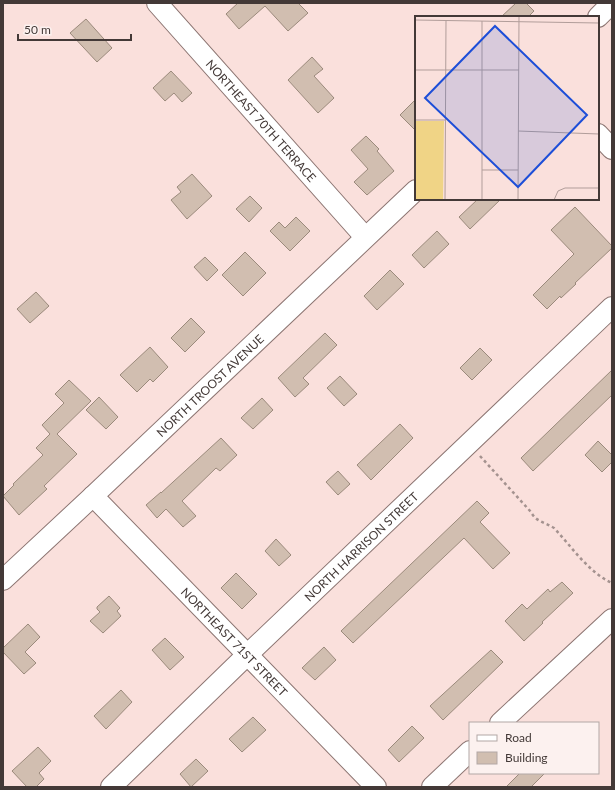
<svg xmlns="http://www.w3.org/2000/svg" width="615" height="790" viewBox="0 0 615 790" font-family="Lato,sans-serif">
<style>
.building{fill:#d1beb0;stroke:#9b8a7c}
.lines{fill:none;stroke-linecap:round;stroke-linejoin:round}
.minor-casing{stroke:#8c7572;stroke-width:22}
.path{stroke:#a4928f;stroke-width:2.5;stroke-dasharray:3 3;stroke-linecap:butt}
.minor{stroke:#fff;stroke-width:20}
.labels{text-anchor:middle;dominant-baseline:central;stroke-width:3;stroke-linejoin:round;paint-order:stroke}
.street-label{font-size:12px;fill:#433937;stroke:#fcf1ef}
.inset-road{fill:none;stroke:#b19d9a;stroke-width:1}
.view{fill:#1d4ed8;fill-opacity:0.15;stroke:#1d4ed8;stroke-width:2}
.inset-edge{fill:none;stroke:#433937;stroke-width:2}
</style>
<rect width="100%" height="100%" fill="#fae0dc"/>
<path class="building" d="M 238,3 L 298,3 L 308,13 L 288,31 L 265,6 L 239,29 L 226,14 Z
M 516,3 L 526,3 L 534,11 L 528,17 L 501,17 Z
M 86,19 L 112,48 L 97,62 L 70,33 Z
M 312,57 L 323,69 L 314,76 L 334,98 L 318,113 L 288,80 Z
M 171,71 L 192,93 L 182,102 L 174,93 L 165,101 L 153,88 Z
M 416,99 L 416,131 L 400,115 Z
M 366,136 L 379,149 L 377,151 L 394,171 L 367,195 L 354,182 L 368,169 L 351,150 Z
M 192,174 L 212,196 L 187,219 L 171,200 L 181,192 L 177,187 Z
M 250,196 L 262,208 L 249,222 L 236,209 Z
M 478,199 L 501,199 L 470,229 L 459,217 Z
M 575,207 L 612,246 L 612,248 L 575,283 L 576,284 L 561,298 L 560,296 L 547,309 L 533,295 L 574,254 L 551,230 Z
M 296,217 L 310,231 L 290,251 L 270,231 L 279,222 L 285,228 Z
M 437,231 L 449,244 L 424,268 L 412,255 Z
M 245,252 L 266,273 L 243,296 L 222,275 Z
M 205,257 L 218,270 L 207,281 L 194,267 Z
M 390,270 L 404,284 L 377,310 L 364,296 Z
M 36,292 L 49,306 L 30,323 L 17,309 Z
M 191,318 L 205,332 L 185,352 L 171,338 Z
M 325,333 L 337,345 L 303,378 L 309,384 L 295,397 L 278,378 Z
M 150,347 L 168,367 L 153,382 L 150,379 L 137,392 L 120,375 Z
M 480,348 L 492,360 L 472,380 L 460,368 Z
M 612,370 L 612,395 L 533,471 L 521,458 Z
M 340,376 L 357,394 L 344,406 L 327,388 Z
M 69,380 L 91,401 L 57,434 L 77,454 L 44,486 L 47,489 L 19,515 L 3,496 L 14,485 L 13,484 L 43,455 L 36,448 L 50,434 L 42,425 L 64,403 L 55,394 Z
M 99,397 L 118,417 L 106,429 L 86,410 Z
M 262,398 L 273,410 L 253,429 L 241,418 Z
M 400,424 L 413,438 L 371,480 L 357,465 Z
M 221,438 L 237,455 L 220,471 L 216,468 L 182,501 L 196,516 L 183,527 L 166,509 L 157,518 L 146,505 L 161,492 L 161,493 Z
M 598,441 L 612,455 L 612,462 L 602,472 L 585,455 Z
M 338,471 L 350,484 L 338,495 L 326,482 Z
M 477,501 L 489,513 L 480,522 L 510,553 L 493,569 L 464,538 L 353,643 L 341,631 Z
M 276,539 L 291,555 L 279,566 L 265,551 Z
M 236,573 L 257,594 L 242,609 L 221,588 Z
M 562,582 L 573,593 L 542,622 L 543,623 L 524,641 L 505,621 L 522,604 L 527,609 L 548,589 L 550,592 Z
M 109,596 L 120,608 L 117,611 L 121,616 L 103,633 L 90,621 L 100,612 L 97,609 L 97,607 Z
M 28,624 L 40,637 L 25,652 L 36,663 L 24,674 L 3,652 L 3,648 Z
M 165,638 L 184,657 L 170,670 L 152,650 Z
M 324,647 L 336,660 L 315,680 L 302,668 Z
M 491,650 L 503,662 L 443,720 L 430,706 Z
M 121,690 L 132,702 L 106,729 L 94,716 Z
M 253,717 L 266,730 L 242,752 L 229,739 Z
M 412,726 L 424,738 L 399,762 L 388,750 Z
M 38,747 L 51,761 L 39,773 L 44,779 L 36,787 L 27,787 L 12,771 Z
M 196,759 L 208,771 L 191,787 L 180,774 Z
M 520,773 L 545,773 L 531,787 L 506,787 Z"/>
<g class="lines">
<g class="minor-casing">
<g id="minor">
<path id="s1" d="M 157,3 L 365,237"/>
<path d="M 598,17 L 612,3"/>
<path d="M 598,134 L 612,149"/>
<path id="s2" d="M 93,496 L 376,787"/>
<path id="s3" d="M 3,580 L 93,496 L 416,190"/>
<path d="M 500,723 L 612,619"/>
<path id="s4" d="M 111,787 L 247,655 L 612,307"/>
<path d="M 432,787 L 470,751"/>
</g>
</g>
<path class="path" d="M 480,456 L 531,512 C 536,522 545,522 554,528 C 572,547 588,572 612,583"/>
<use href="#minor" class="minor"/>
</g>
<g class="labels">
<g class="street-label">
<text stroke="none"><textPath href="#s1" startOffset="157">NORTHEAST 70TH TERRACE</textPath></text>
<text stroke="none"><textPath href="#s3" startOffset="284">NORTH TROOST AVENUE</textPath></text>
<text stroke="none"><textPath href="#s4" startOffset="347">NORTH HARRISON STREET</textPath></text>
<text stroke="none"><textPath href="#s2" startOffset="203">NORTHEAST 71ST STREET</textPath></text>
</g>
</g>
<g transform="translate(415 16)">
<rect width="184" height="184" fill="#fae0dc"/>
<path d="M 0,105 L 29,105 L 28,184 L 0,184 Z" fill="#f0d486"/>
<path d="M 4,118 L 22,120 L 22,138 L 14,142 L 5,140 L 0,134 L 0,123 Z" fill="#f0d486"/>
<path class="inset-road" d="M 0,4 L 184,7M 0,54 L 104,54M 0,104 L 30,104M 103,115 L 184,118M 67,154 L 103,154M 30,184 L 31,4M 67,184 L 67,5M 103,184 L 104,0M 139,184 L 143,175 L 150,172 L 184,172"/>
<path class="view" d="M 80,10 L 172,99 L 103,171 L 10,82 Z"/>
<rect width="184" height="184" class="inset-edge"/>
</g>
<rect width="615" height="790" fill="none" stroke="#433937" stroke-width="8"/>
<rect x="469" y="722" width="130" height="52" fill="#fcf1ef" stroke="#b2a7a5"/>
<rect x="477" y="735" width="20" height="6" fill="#ffffff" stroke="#b2a7a5"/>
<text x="505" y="742" font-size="12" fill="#433937">Road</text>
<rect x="477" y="752" width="20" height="12" fill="#d1beb0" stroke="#b2a7a5"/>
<text x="505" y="762" font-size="12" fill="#433937">Building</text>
<path d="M18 34v6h113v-6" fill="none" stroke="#433937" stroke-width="2"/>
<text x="24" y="34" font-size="12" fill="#433937" stroke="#fcf1ef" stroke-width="3" paint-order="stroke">50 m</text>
</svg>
